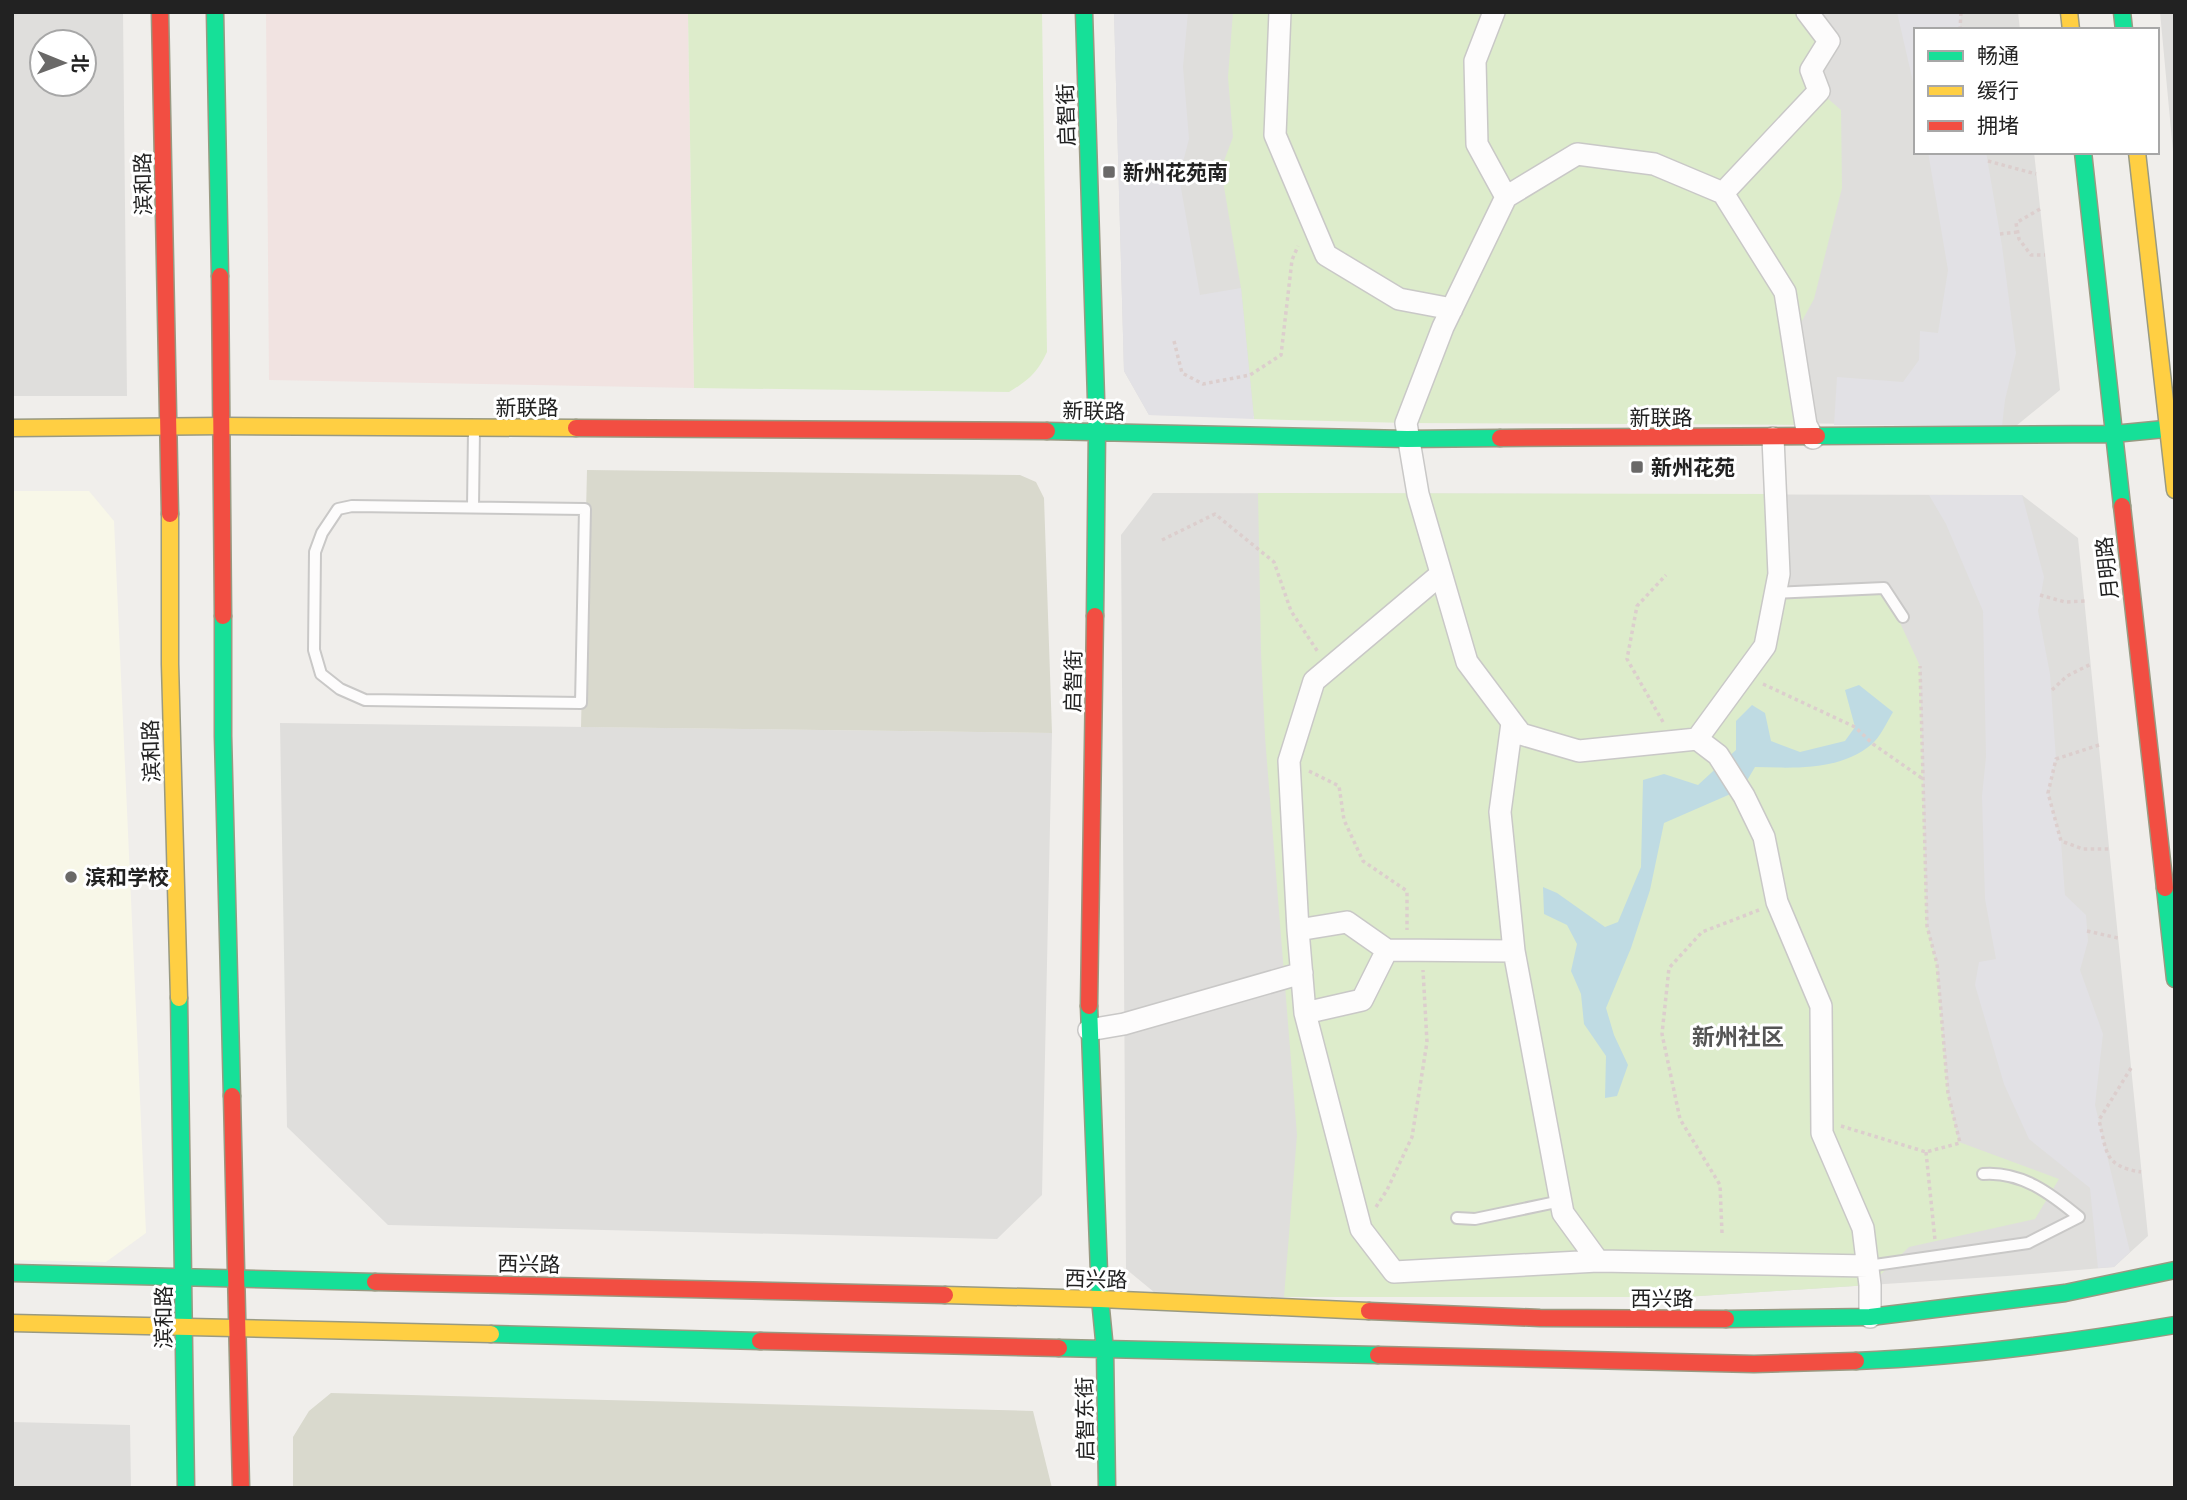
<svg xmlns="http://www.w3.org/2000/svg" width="2187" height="1500" viewBox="0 0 2187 1500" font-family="Cabin,'Noto Sans SC',sans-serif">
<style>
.residential{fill:#dfdedc;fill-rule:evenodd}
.commercial{fill:#f1e3e1}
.education{fill:#f8f7e8}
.construction{fill:#d9d9cd}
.grass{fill:#ddeccb}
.plaza{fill:#e2e1e5}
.water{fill:#bfdbe3}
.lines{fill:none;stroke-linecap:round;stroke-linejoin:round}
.lane-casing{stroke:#c9c8c7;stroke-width:14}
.street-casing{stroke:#c9c8c7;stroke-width:24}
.fast-casing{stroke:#999a82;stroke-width:19}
.slow-casing{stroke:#999a82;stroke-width:19}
.jam-casing{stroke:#999a82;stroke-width:19}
.path{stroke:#dccecd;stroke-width:3.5;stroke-dasharray:3.5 3.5;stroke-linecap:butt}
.lane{stroke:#fdfcfc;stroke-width:10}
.street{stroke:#fdfcfc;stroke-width:21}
.fast{stroke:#16e098;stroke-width:16}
.slow{stroke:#ffcf43;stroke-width:16}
.jam{stroke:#f24e42;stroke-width:16}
.poi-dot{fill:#6a6968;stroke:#fff;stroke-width:2.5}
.labels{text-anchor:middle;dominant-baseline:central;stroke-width:6;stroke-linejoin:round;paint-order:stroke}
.street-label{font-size:21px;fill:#222;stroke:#fff}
.poi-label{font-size:21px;font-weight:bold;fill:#222;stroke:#fff;text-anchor:start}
.neighbourhood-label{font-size:23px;font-weight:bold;fill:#555;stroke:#fff}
</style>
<rect width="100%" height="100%" fill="#f0eeeb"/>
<path class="residential" d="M 12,12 L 123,12 L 127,396 L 12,396 ZM 84,42 L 84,84 L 42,84 L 42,42 Z
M 1114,12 L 2018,12 L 2020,30 L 1916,30 L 1916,152 L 2034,152 L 2060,390 L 2016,426 L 1149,415 L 1124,371 Z
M 2160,12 L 2175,12 L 2175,173 Z
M 1153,493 L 2022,495 L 2078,538 L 2148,1236 L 2114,1267 L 2007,1276 L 1684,1297 L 1160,1297 L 1126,1269 L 1121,535 Z
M 280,723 L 1052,733 L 1042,1195 L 997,1239 L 388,1225 L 287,1127 Z
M 12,1422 L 130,1425 L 131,1488 L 12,1488 Z"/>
<path class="commercial" d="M 266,12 L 690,12 L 688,14 L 694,388 L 269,380 Z"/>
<path class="education" d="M 12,491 L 89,491 L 114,521 L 146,1233 L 106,1262 L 12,1260 Z"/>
<path class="construction" d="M 587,470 L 1020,475 L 1036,482 L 1044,498 L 1052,733 L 581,727 Z
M 331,1393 L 1033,1411 L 1052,1488 L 293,1488 L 293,1437 L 309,1411 Z"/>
<path class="grass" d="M 690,12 L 1042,12 L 1047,352 C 1037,373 1029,380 1009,392 L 694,388 L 688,14 Z
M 1233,12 L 1807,12 L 1829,41 L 1811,70 L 1819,91 L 1841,110 L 1842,188 L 1814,299 L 1792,339 L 1806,425 L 1406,423 L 1254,419 L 1241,288 L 1221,169 L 1233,137 L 1228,77 Z
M 1258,493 L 1775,494 L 1775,593 L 1884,588 L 1920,666 L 1927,926 L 1937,964 L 1948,1093 L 1959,1142 L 2059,1179 L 2035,1219 L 1909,1247 L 1870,1285 L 1684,1297 L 1284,1297 L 1297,1135 L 1265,737 L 1261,652 Z"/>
<path class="plaza" d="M 1114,12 L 1188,12 L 1183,67 L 1189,139 L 1179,177 L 1200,295 L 1241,288 L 1254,419 L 1149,415 L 1124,371 Z
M 1897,12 L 1961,12 L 1960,30 L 1916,30 L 1916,95 Z
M 1928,152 L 1986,152 L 2002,246 L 2016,353 L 2005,400 L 2002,426 L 1834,425 L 1837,377 L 1903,382 L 1919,360 L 1920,331 L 1938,333 L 1948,270 Z
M 1929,495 L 2022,495 L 2044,577 L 2038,611 L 2050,674 L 2056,759 L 2048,793 L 2061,841 L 2065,895 L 2086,915 L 2088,941 L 2080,970 L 2103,1034 L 2095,1105 L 2130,1252 L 2114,1267 L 2098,1268 L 2090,1188 L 2029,1139 L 2004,1084 L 1975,985 L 1979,962 L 1996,959 L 1985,899 L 1982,796 L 1986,757 L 1983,611 L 1946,524 Z"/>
<path class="water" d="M 1859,685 L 1893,712 C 1887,722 1880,737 1872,744 C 1840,771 1795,768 1755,767 L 1742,789 L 1664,823 L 1650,890 L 1631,948 L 1606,1008 L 1614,1035 L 1628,1065 L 1617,1096 L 1605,1098 L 1606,1056 L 1584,1024 L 1581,994 L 1571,971 L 1577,944 L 1567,925 L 1544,914 L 1543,887 L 1557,893 L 1605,927 L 1618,922 L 1641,867 L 1643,780 L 1664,774 L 1698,785 L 1736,750 L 1736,721 L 1752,705 L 1765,713 L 1771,741 L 1800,752 L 1845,741 L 1855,727 L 1845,690 Z"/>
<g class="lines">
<g class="lane-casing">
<path id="lane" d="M 352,506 L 585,509 L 581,703 L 365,700 L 340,689 L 321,674 L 314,650 L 315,552 L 322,533 L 338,509 Z
M 473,507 L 474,430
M 1775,593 L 1884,588 L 1903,617
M 1457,1218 L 1475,1219 L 1561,1201
M 1868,1266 L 2028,1243 L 2079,1217 C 2050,1193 2021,1171 1983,1174"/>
</g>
<g class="street-casing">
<path id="street" d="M 1280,12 L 1275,135 L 1326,255 L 1399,299 L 1452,309
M 1494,12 L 1475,61 L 1477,144 L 1506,197
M 1723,193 L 1819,91 L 1811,70 L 1829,41 L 1807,12
M 1773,438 L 1779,574 L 1765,646 L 1697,739 L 1579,751 L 1521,734 L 1467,662 L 1418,494 L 1406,423 L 1443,327 L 1506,197 L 1577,154 L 1654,164 L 1723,193 L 1785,292 L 1806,425 L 1813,438
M 1441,574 L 1314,681 L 1289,761 L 1298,930 L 1305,1013 L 1361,1229 L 1394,1272 L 1598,1261
M 1512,723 L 1500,812 L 1514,951 L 1563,1213 L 1598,1261 L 1868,1266
M 1697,739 L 1718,755 L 1744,796 L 1764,837 L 1777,902 L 1821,1006 L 1822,1133 L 1863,1228 L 1870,1285 L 1870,1317
M 1298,930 L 1347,922 L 1387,950 L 1514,951
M 1305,1013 L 1362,1000 L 1387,950
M 1089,1030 L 1124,1024 L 1302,973"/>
</g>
<g class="fast-casing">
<path id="fast" d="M 215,12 L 220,276
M 1084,12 L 1097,431 L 1095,616
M 2122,12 L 2124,30
M 2083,152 L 2122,506
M 1047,431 L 1407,439 L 1500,438
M 1817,436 L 2113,434 L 2175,428
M 223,616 L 223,736 L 232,1096
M 2165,888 L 2175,979
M 179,998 L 186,1488
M 1089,1006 L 1100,1299 L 1105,1350 L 1107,1488
M 12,1273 L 375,1282
M 1726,1319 L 1870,1317 L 2065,1293 L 2175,1270
M 491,1334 L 760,1341
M 1059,1348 L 1378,1355
M 1856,1361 C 1963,1357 2069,1343 2175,1325"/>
</g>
<g class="slow-casing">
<path id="slow" d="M 2069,12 L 2071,30
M 2137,152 L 2175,490
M 12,428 L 223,426 L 576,428
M 170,514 L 170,664 L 179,998
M 945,1295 L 1100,1299 L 1369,1311
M 12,1323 L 491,1334"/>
</g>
<g class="jam-casing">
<path id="jam" d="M 160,12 L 170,514
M 220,276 L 223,616
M 576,428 L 1047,431
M 1500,438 L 1817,436
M 2122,506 L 2165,888
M 1089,1006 L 1095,616
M 232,1096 L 241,1488
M 375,1282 L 945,1295
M 1369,1311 L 1540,1318 L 1726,1319
M 760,1341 L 1059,1348
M 1378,1355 L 1754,1364 L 1856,1361"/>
</g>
<path class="path" d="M 1960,30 L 1961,12
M 1988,161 L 2036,174
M 2040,209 L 2016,223 L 2019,239 L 2031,255 L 2045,255
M 2000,234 L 2018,232
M 1174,341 L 1182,373 L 1203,384 L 1250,375 L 1281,355 L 1292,260 L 1298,246
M 1162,540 L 1215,514 L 1274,562 L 1291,611 L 1318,652
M 2040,595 L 2065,602 L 2085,601
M 1763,684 L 1855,727 L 1873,744 L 1923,779
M 2052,690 L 2067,676 L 2091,664
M 1663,722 L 1627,659 L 1637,606 L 1666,575
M 2099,745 L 2056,759 L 2048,793 L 2061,841 L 2083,849 L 2109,849
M 1309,771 L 1339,786 L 1344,820 L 1363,861 L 1407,891 L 1407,930
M 2087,931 L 2118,938
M 2131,1068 L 2099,1120 C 2107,1153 2104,1166 2141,1172
M 1841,1126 L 1926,1152 L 1960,1143 L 1948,1093 L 1937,964 L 1927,926 L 1920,666
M 1926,1152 L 1935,1240
M 1376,1207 L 1387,1190 L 1412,1137 L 1427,1042 L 1423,970
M 1722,1233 L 1720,1185 L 1680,1119 L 1662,1034 L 1669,968 L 1702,932 L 1759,910"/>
<use href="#lane" class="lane"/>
<use href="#street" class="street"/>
<use href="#fast" class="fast"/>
<use href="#slow" class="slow"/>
<use href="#jam" class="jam"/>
</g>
<g class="poi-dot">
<rect x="1102" y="165" width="14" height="14" rx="3.5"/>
<rect x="1630" y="460" width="14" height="14" rx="3.5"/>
<circle cx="71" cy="877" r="7"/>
</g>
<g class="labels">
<g class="street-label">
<text transform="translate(1066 115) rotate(-92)">启智街</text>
<text transform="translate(143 184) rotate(-91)">滨和路</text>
<text x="527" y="407">新联路</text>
<text transform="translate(1094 411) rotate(1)">新联路</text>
<text x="1661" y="417">新联路</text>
<text transform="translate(2107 568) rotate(-96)">月明路</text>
<text transform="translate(1073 681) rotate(-89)">启智街</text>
<text transform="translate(151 751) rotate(-92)">滨和路</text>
<text transform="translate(529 1264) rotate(1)">西兴路</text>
<text transform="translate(1096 1279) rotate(2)">西兴路</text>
<text x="1662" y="1298">西兴路</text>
<text transform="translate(163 1317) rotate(-90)">滨和路</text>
<text transform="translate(1085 1419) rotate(-91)">启智东街</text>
</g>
<g class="poi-label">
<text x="1123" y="172">新州花苑南</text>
<text x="1651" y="467">新州花苑</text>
<text x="85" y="877">滨和学校</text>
</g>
<g class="neighbourhood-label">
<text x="1738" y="1037">新州社区</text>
</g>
</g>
<rect width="2187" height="1500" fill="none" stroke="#222222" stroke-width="28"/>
<rect x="1914" y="28" width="245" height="126" fill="#ffffff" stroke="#a7a7a7" stroke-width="2"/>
<rect x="1928" y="51" width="35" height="10" fill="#16e098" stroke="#a7a7a7" stroke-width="2"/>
<text x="1977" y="63" font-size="21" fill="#222222">畅通</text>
<rect x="1928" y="86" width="35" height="10" fill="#ffcf43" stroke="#a7a7a7" stroke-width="2"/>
<text x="1977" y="98" font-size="21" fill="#222222">缓行</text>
<rect x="1928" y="121" width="35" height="10" fill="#f24e42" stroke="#a7a7a7" stroke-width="2"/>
<text x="1977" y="133" font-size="21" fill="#222222">拥堵</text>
<g transform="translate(63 63) rotate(91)"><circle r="33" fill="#ffffff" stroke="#a7a7a7" stroke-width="2"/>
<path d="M0-5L12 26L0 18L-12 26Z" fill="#6a6968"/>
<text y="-10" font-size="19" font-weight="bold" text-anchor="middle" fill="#222222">北</text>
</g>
</svg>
